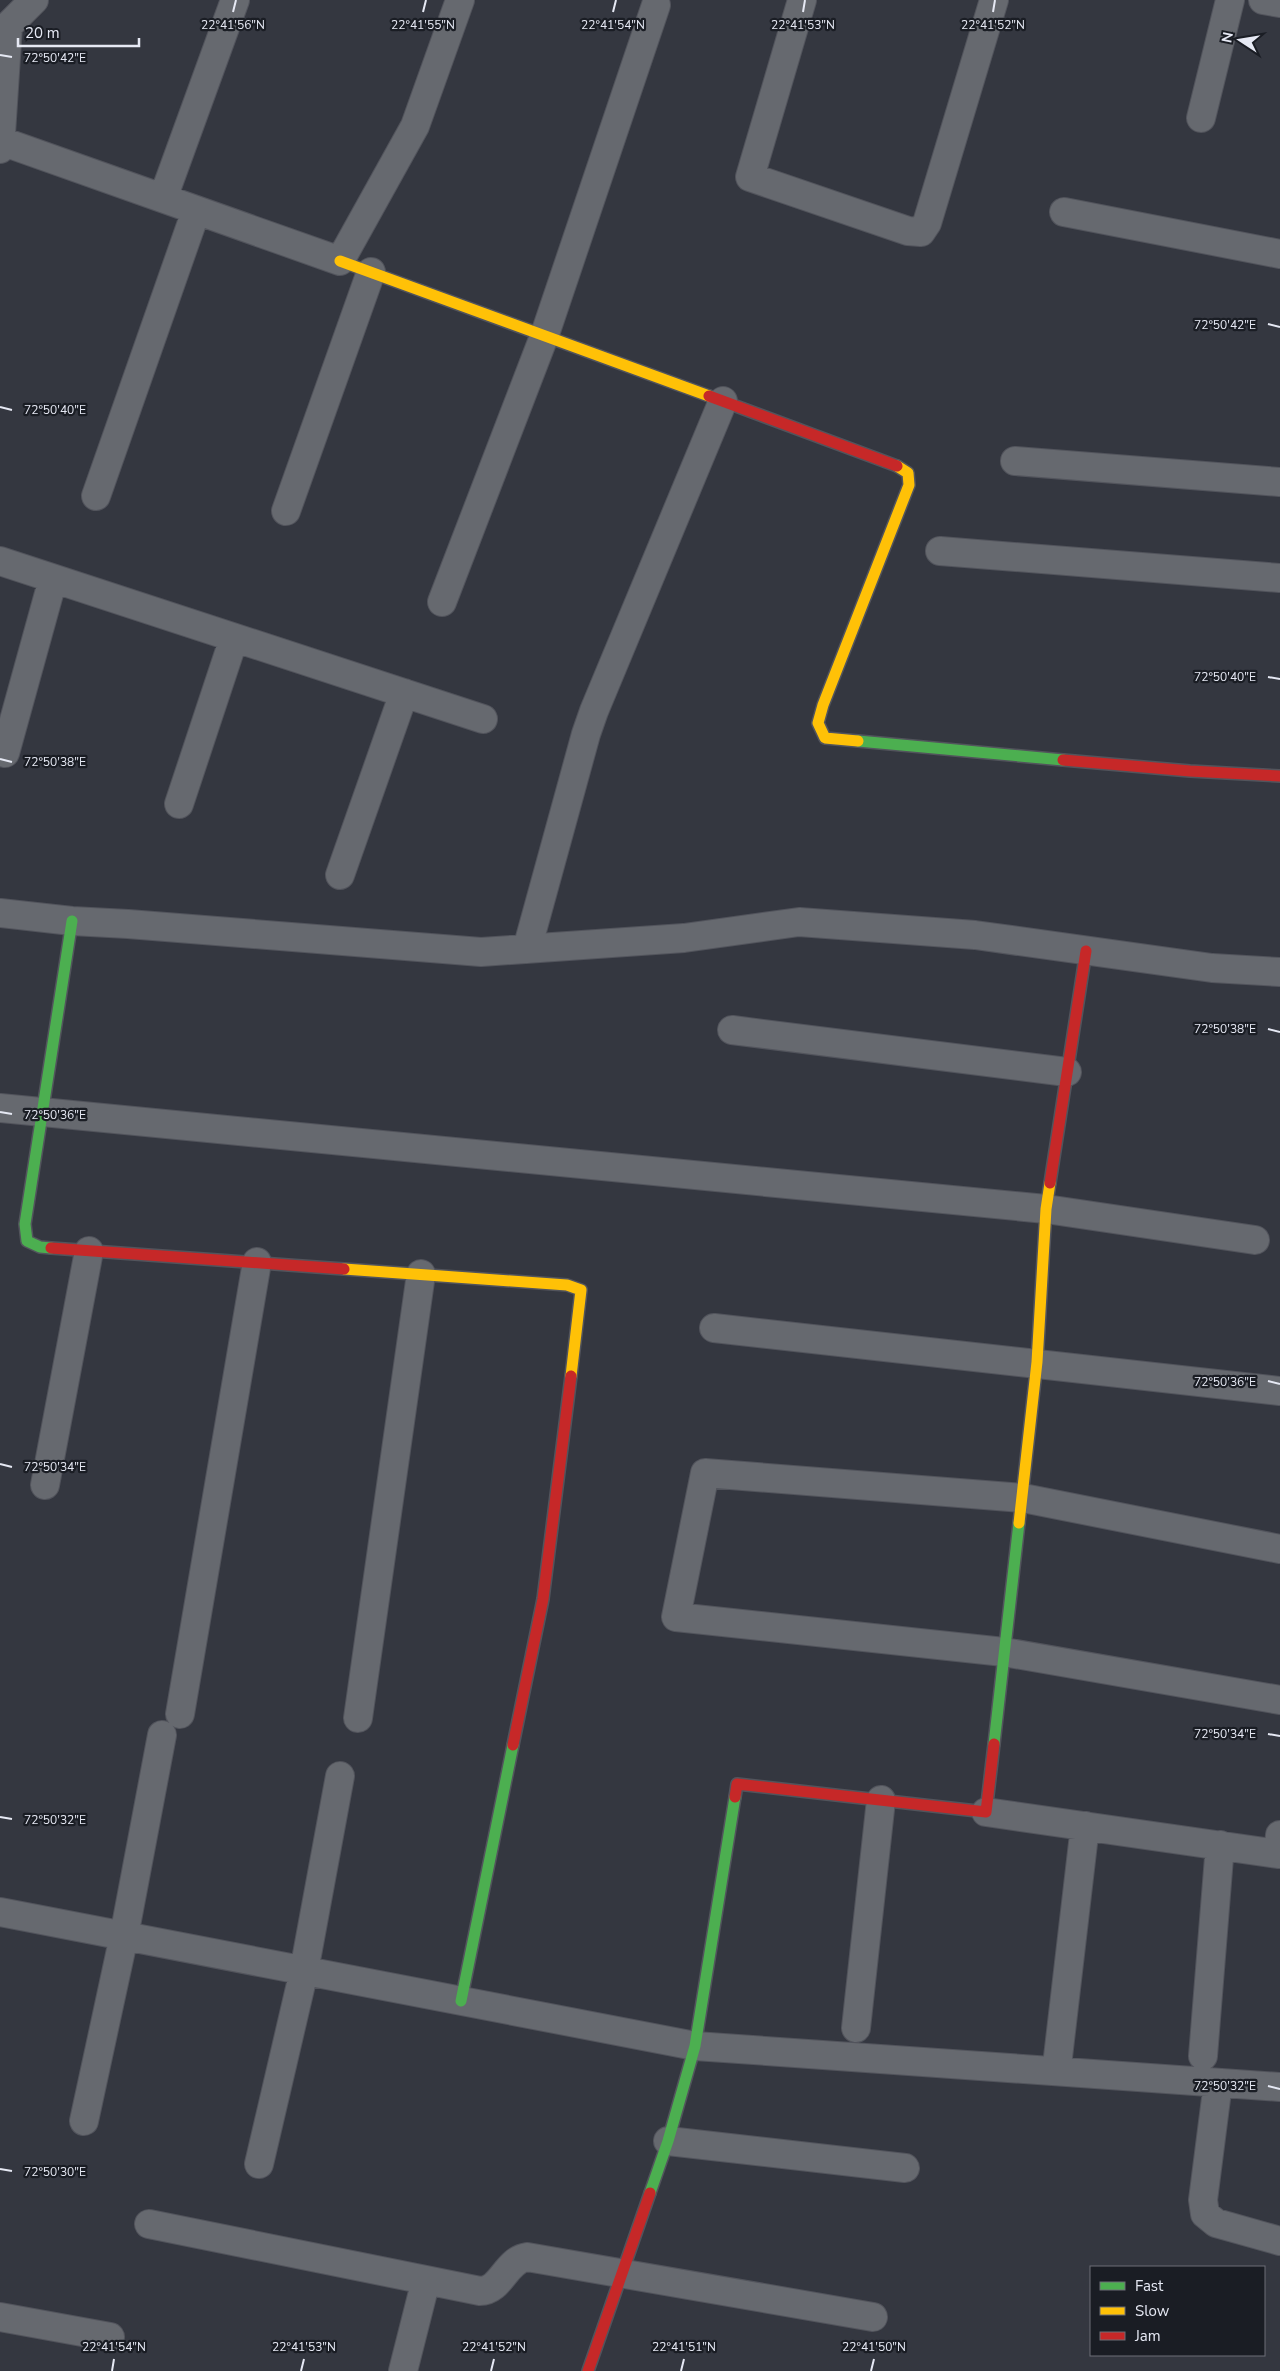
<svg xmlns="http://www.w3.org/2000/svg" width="1280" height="2371" viewBox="0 0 1280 2371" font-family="'Nunito Sans',sans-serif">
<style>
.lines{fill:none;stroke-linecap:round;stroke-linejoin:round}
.street-casing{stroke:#52545c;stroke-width:30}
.fast-casing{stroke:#52545c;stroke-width:14}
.slow-casing{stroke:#52545c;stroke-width:14}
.jam-casing{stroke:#52545c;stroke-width:14}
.street{stroke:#66696f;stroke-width:28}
.fast{stroke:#4caf50;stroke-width:11}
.slow{stroke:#ffc107;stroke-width:11}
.jam{stroke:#c62828;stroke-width:11}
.ticks{fill:none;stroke:#e6e9f4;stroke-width:2}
.ticks-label{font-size:12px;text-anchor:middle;fill:#e6e9f4;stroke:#1a1d24;stroke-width:4.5;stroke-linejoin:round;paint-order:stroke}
</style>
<rect width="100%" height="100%" fill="#343740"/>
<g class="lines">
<g class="street-casing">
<path id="street" d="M 802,0 L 750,177 L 908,231 L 921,232 L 927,223 L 994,0
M 1263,0 L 1280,3
M 1201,118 L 1230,0
M 1,141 L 340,261 L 415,126 L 460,0
M 0,149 L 8,26 L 34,0
M 163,198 L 235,0
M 1064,212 L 1280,254
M 1015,461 L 1280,482
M 96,496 L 196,211
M 286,511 L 371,272
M 940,551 L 1280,578
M 0,561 L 483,719
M 442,602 L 545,334 L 656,5
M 5,753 L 53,579
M 179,804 L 234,638
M 340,875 L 404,693
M 0,913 L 72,921 L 128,924 L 481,952 L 684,938 L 799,922 L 975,935 L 1212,968 L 1280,972
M 527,949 L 586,734 L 594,711 L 723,401
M 732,1030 L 1067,1072
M 0,1108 L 1046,1209 L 1255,1240
M 714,1328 L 1280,1391
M 45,1485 L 89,1251
M 1280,1549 L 1023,1498 L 705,1473 L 676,1617 L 1004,1652 L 1280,1700
M 180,1714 L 257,1262
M 358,1718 L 421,1274
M 986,1812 L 1278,1854 L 1280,1835
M 0,1912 L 695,2046 L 1280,2087
M 856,2028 L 881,1800
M 1203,2056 L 1220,1845
M 1058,2057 L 1085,1826
M 1218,2083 L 1203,2200 L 1205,2214 L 1216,2223 L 1280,2241
M 84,2121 L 124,1936 L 162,1735
M 668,2141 L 905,2168
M 259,2164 L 304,1971 L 340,1776
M 149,2224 L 480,2291 C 501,2291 506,2260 527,2257 L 873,2317
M 0,2317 L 110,2337
M 403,2371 L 426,2280"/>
</g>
<g class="fast-casing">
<path id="fast" d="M 858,741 L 1063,760
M 51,1248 L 40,1247 L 27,1241 L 25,1224 L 72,921
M 994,1744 L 1019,1523
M 461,2001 L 513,1745
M 650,2193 L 668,2141 L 695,2046 L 735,1797"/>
</g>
<g class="slow-casing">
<path id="slow" d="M 340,261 L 709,396
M 858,741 L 825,738 L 818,723 L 823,705 L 909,485 L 908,473 L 897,466
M 344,1269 L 567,1285 L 581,1290 L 571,1376
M 1019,1523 L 1037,1362 L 1046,1209 L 1050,1183"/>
</g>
<g class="jam-casing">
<path id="jam" d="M 709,396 L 897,466
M 1063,760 L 1190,771 L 1280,776
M 1050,1183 L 1086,951
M 51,1248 L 344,1269
M 513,1745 L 543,1599 L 571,1376
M 735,1797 L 737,1784 L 986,1812 L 994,1744
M 588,2371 L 650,2193"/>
</g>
<use href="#street" class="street"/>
<use href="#fast" class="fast"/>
<use href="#slow" class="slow"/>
<use href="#jam" class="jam"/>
</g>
<path class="ticks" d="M 233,12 L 236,0M 423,12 L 426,0M 613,12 L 616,0M 803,12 L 805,0M 993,12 L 995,0M 0,55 L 12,57M 1268,324 L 1280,327M 0,407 L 12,410M 1268,677 L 1280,679M 0,759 L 12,762M 1268,1029 L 1280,1032M 0,1112 L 12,1114M 1268,1381 L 1280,1384M 0,1464 L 12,1467M 1268,1734 L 1280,1736M 0,1817 L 12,1819M 1268,2086 L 1280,2089M 0,2169 L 12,2171M 112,2371 L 114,2359M 301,2371 L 304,2359M 491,2371 L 494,2359M 681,2371 L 684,2359M 871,2371 L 874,2359"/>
<g class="ticks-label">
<text x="233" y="29">22°41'56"N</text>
<text x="423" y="29">22°41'55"N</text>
<text x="613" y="29">22°41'54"N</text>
<text x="803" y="29">22°41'53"N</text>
<text x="993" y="29">22°41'52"N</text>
<text x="55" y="62">72°50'42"E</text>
<text x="1225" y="329">72°50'42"E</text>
<text x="55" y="414">72°50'40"E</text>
<text x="1225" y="681">72°50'40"E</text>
<text x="55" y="766">72°50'38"E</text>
<text x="1225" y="1033">72°50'38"E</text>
<text x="55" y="1119">72°50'36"E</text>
<text x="1225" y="1386">72°50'36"E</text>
<text x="55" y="1471">72°50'34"E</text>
<text x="1225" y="1738">72°50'34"E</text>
<text x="55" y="1824">72°50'32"E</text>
<text x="1225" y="2090">72°50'32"E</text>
<text x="55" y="2176">72°50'30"E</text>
<text x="114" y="2351">22°41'54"N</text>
<text x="304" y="2351">22°41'53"N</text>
<text x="494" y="2351">22°41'52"N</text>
<text x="684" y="2351">22°41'51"N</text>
<text x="874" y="2351">22°41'50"N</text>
</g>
<rect x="1090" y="2266" width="175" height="90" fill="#1a1d24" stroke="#6c6f77"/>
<rect x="1100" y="2282" width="25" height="8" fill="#4caf50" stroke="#6c6f77"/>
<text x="1135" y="2291" font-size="15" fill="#e6e9f4">Fast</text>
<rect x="1100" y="2307" width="25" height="8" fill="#ffc107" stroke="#6c6f77"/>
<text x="1135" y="2316" font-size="15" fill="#e6e9f4">Slow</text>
<rect x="1100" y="2332" width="25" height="8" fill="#c62828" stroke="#6c6f77"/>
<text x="1135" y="2341" font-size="15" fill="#e6e9f4">Jam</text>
<g transform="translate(1240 40) rotate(282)" stroke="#1a1d24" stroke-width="4" paint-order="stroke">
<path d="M0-4L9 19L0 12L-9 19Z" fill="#e6e9f4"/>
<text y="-8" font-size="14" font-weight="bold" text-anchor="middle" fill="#e6e9f4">N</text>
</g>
<path d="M18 38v8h121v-8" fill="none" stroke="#e6e9f4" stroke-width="2.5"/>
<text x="25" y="38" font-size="15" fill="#e6e9f4" stroke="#1a1d24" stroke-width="4" paint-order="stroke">20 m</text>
</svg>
